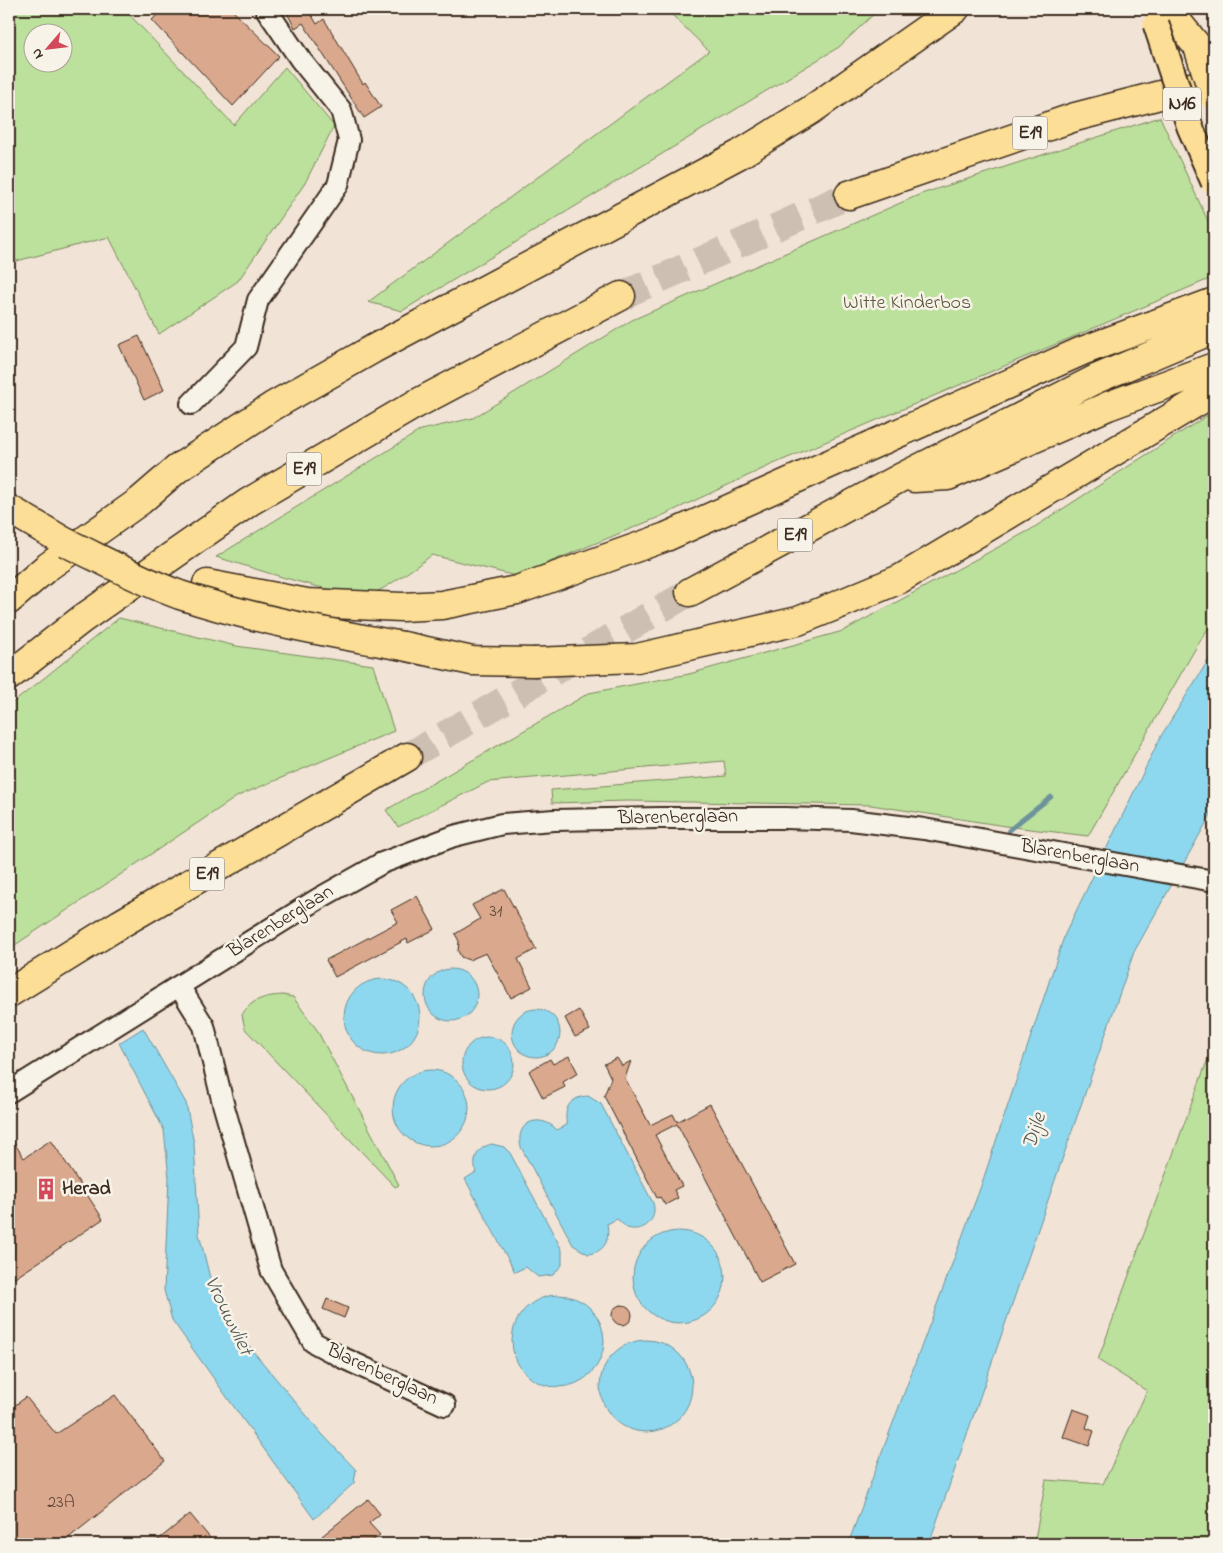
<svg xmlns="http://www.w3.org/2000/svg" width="1223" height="1553" viewBox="0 0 1223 1553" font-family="'Indie Flower',sans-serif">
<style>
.green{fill:#bbe19c;stroke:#7b865d;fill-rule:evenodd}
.water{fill:#8ed8ef;stroke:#6d929b}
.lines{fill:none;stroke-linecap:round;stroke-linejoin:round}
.stream{stroke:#6d929b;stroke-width:4.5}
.building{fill:#daa88d;stroke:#3b2a1e}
.highway-tunnel{stroke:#cdbfb1;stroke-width:28;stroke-dasharray:28 14;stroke-linecap:butt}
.minor-casing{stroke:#3b2a1e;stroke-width:24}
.highway-casing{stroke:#3b2a1e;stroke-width:31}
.minor{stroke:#f7f3e8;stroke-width:20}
.highway{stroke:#fcde96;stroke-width:28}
.major-bridge-casing{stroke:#3b2a1e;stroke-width:29;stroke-linecap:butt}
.highway-bridge-casing{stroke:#3b2a1e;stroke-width:31;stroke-linecap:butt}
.major-bridge{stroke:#fcde96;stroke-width:25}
.highway-bridge{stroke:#fcde96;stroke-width:28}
.labels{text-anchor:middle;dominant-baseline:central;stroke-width:5;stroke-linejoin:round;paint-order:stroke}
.number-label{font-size:18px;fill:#634a3a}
.shield{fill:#f7f3e8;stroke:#73665b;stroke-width:1}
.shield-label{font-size:19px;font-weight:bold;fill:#3b2a1e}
.park-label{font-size:20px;fill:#5b583e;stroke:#f7f3e8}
.street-label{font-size:20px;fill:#3b2a1e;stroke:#f7f3e8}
.poi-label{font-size:20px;font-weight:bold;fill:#3b2a1e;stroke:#f7f3e8;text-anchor:start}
.water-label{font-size:21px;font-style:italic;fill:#505652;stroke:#f7f3e8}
</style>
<rect width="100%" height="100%" fill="#f1e4d6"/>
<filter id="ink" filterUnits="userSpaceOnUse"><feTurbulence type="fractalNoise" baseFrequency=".02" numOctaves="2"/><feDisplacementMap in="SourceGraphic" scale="10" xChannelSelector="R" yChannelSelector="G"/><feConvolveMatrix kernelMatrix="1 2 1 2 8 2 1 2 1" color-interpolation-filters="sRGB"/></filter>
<g filter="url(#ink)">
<path class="green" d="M 9,9 L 127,9 L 126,11 L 234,125 L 285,67 L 334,126 L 305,183 L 238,281 L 159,334 L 109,237 L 9,263 ZM 62,32 L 62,62 L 32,62 L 32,32 Z
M 666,9 L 879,9 L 839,47 L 402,311 L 368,302 L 709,51 Z
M 1160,117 L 1214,234 L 1214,277 L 771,465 L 657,518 L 516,576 L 432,555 C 421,563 383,591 373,593 C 345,600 248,566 216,557 L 421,430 L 473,418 L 632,320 L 921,194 Z
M 1214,411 L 1214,619 L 1194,651 L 1088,836 L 1005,826 L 871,805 L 628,801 L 552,803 L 551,790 L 726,776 L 724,761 L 488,782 L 398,827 L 386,810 L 589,693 L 689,674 L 843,631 L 1030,530 Z
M 119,618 L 236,646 L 373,665 L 394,731 L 238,796 L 9,949 L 9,706 Z
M 283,995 L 293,997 L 317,1030 L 399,1185 L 395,1187 L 245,1029 L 242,1015 C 251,999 265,996 283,995 Z
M 1214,1042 L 1214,1544 L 1034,1544 L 1046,1480 L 1103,1484 L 1147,1391 L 1098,1360 Z"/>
<path class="water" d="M 1214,651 L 1214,809 L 1134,952 L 929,1544 L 848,1544 L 981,1186 L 1065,934 L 1161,736 Z
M425 995a26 26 0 1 1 52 0a26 26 0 1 1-52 0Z
M344 1017a38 38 0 1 1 76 0a38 38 0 1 1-76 0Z
M512 1033a24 24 0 1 1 48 0a24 24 0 1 1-48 0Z
M 143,1028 L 186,1103 L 194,1144 L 199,1234 L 210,1278 L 227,1313 L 252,1350 L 322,1434 L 356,1470 L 354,1483 L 314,1519 L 172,1320 L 164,1290 L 169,1178 L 164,1130 L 119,1043 Z
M462 1063a26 26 0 1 1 52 0a26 26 0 1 1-52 0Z
M393 1108a38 38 0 1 1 76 0a38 38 0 1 1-76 0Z
M 588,1096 L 601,1104 L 653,1203 C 658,1220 644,1233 627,1228 L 617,1219 L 607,1224 C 610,1240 605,1252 588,1254 L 573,1245 L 521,1147 C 514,1122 540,1112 557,1130 L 567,1125 C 563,1108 570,1097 588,1096 Z
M 492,1144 L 504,1147 L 510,1153 L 562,1250 L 562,1265 L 553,1275 L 538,1277 L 526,1267 L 515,1272 L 465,1179 L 476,1172 C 472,1158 478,1147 492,1144 Z
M633 1277a46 46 0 1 1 92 0a46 46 0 1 1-92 0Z
M512 1341a46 46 0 1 1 92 0a46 46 0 1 1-92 0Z
M600 1386a46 46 0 1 1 92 0a46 46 0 1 1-92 0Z"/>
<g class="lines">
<path class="stream" d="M 1009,830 L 1051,797"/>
</g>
<path class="building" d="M 163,9 L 231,9 L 279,56 L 233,106 L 152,20 Z
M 295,9 L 308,9 L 317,24 L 324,19 L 363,84 L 365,82 L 381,107 L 364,118 L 303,23 L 295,28 L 287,13 Z
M 139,336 L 164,390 L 144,400 L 119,345 Z
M 504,889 L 536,949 L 518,959 L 532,987 L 511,998 L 486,953 L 469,960 L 461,957 L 458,951 L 459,941 L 455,934 L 480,919 L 472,905 Z
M 417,896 L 435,929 L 408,943 L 407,939 L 335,977 L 326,960 L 398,922 L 391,910 Z
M 579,1010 L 590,1030 L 575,1037 L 565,1018 Z
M 569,1056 L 578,1073 L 563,1082 L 565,1087 L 543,1098 L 529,1071 L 550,1059 L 553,1064 Z
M 617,1058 L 622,1066 L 631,1061 L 625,1078 L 650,1125 L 673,1114 L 677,1122 L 710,1104 L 795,1264 L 760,1282 L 677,1124 L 655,1135 L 682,1186 L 674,1190 L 678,1198 L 665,1205 L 660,1197 L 657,1198 L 604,1096 L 611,1078 L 604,1064 Z
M 9,1135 L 24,1158 L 51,1140 L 103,1219 L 9,1282 Z
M 327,1299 L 348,1308 L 344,1318 L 323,1309 Z
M612 1315a10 10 0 1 1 20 0a10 10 0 1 1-20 0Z
M 115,1395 L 165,1461 L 61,1544 L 9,1544 L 9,1410 L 26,1397 L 56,1434 Z
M 1073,1409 L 1090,1415 L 1086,1428 L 1094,1431 L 1089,1446 L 1063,1437 Z
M 368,1499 L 380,1514 L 369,1523 L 380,1535 L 368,1544 L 329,1544 L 322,1536 Z
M 190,1514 L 215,1544 L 153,1544 Z"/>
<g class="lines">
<path class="highway-tunnel" d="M 621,296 L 849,195
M 407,757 L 690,592"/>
<g class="minor-casing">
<path id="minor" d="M 191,404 L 246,347 L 258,300 L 338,185 L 349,140 L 341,110 L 300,59 L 266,9
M 179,986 L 204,1026 L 224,1107 L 271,1270 L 313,1342 L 343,1358 L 445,1405
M 9,1092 L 318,899 L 382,863 L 454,836 L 502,824 L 554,820 L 660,818 L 785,818 L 851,820 L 924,829 L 1214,881"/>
</g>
<g class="highway-casing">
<path id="highway" d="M 1167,9 L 1198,47
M 849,195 L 1075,117 L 1214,81
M 914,478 L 948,476 L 1108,406 L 1214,367
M 9,509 L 65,542
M 207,584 L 307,603 L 402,607 L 442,605 L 517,590 L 666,537 L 1082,351 L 1214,302
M 690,592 L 900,478 L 1096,379 L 1214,329
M 9,600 L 46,568 L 140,501 L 177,469 L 273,406 L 373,349 L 740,154 L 811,110 L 955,9
M 840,604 L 900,579 L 1214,392
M 403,646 L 472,661 L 533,662
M 9,676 L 82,619 L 249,502 L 414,405 L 621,296
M 9,993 L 120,924 L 407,757"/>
</g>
<use href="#minor" class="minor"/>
<use href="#highway" class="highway"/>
<g class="major-bridge-casing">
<path id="major-bridge" d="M 1156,24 L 1190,127 L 1214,182"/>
</g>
<g class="highway-bridge-casing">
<path id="highway-bridge" d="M 1198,47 L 1214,96
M 65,542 C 103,560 141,581 180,595 C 253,619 328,633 403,646
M 533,662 L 637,658 L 798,621 L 840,604"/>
</g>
<use href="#major-bridge" class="major-bridge"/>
<use href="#highway-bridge" class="highway-bridge"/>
</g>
</g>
<defs>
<g id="building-bare" transform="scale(1.725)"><path d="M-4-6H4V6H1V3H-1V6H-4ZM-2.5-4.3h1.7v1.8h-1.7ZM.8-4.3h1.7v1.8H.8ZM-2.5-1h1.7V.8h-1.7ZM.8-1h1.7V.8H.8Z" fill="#d1495b" stroke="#f7f3e8" stroke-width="2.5" paint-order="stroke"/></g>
</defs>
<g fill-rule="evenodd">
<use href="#building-bare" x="46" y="1189"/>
</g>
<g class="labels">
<g class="number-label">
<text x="496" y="912">31</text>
<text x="61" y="1503">23A</text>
</g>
<g class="shield">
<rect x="1163" y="87.5" width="38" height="33" rx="4"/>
<rect x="1012.5" y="116.5" width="35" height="33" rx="4"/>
<rect x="286.5" y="452.5" width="35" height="33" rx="4"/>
<rect x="777.5" y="518.5" width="35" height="33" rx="4"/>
<rect x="189.5" y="857.5" width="35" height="33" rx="4"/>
</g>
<g class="shield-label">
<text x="1182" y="104">N16</text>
<text x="1030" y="133">E19</text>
<text x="304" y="469">E19</text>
<text x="795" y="535">E19</text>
<text x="207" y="874">E19</text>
</g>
<g class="park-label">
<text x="907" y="303">Witte Kinderbos</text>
</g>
<g class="street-label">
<text transform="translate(678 818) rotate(-1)">Blarenberglaan</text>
<text transform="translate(1080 857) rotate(10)">Blarenberglaan</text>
<text transform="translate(281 922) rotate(-32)">Blarenberglaan</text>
<text transform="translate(382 1375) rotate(25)">Blarenberglaan</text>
</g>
<g class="poi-label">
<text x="62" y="1189">Herad</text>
</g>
<g class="water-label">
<text transform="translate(1035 1131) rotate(-72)">Dijle</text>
<text transform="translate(228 1316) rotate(64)">Vrouwvliet</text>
</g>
</g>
<rect width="1223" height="1553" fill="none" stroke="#f7f3e8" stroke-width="30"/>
<rect x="15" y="15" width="1193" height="1523" fill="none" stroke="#3b2a1e" stroke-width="2" filter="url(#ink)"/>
<g transform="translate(48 48) rotate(242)"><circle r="24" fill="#f7f3e8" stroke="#aca397"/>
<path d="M0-4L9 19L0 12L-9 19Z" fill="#d1495b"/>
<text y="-8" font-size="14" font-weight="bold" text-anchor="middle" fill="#3b2a1e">N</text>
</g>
</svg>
